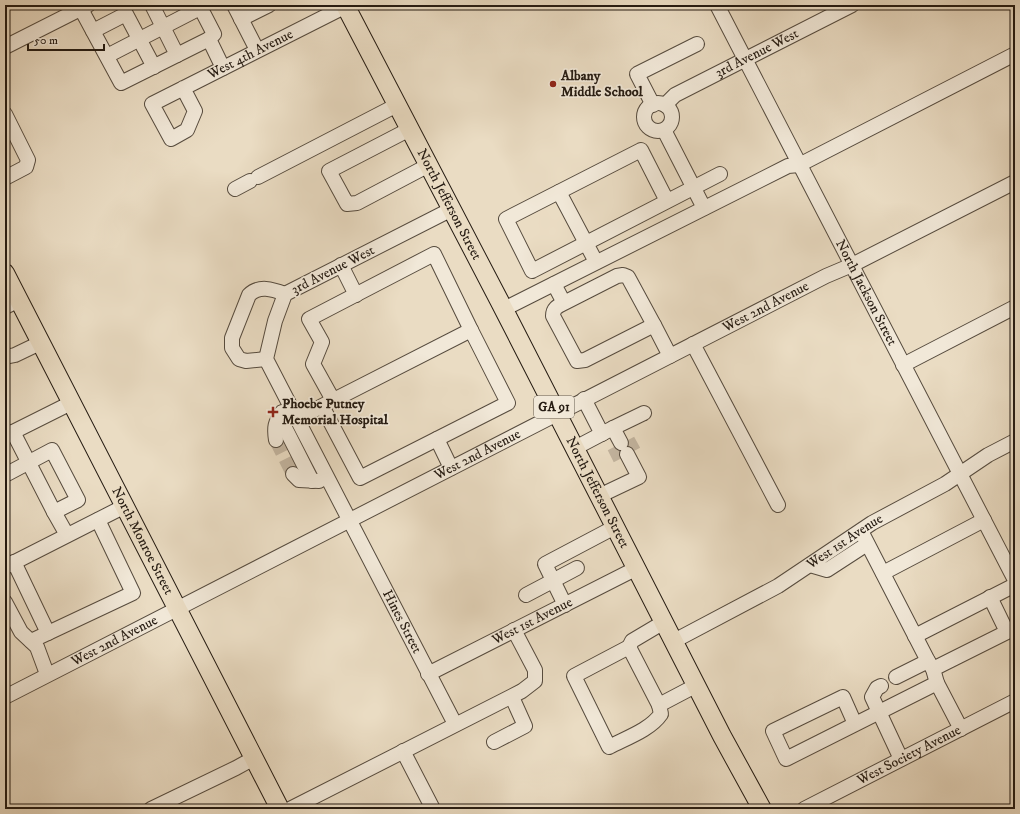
<svg xmlns="http://www.w3.org/2000/svg" width="1020" height="814" viewBox="0 0 1020 814" font-family="'IM FELL DW Pica',serif">
<style>
.lines{fill:none;stroke-linecap:round;stroke-linejoin:round}
.minor-tunnel{stroke:#c3b5a0;stroke-width:14;stroke-dasharray:14 7;stroke-linecap:butt}
.minor-casing{stroke:#564b3e;stroke-width:16}
.major-casing{stroke:#251b12;stroke-width:20}
.minor{stroke:#f1e8d8;stroke-width:14}
.major{stroke:#eadcc3;stroke-width:18}
.poi-dot{fill:#8f2418;stroke:#f1e8d8;stroke-width:1.5}
.labels{text-anchor:middle;dominant-baseline:central;stroke-width:3.5;stroke-linejoin:round;paint-order:stroke}
.shield{fill:#f1e8d8;stroke:#62584d;stroke-width:1}
.shield-label{font-size:13px;font-weight:bold;fill:#251b12}
.street-label{font-size:14px;fill:#251b12;stroke:#f1e8d8}
.poi-label{font-size:14px;font-weight:bold;fill:#251b12;stroke:#f1e8d8;text-anchor:start}
</style>
<rect width="100%" height="100%" fill="#eadcc3"/>
<filter id="stains"><feTurbulence type="fractalNoise" baseFrequency=".005" numOctaves="4"/><feColorMatrix values="0 0 0 0 .2 0 0 0 0 .09 0 0 0 0 .02 0 0 0 .5 -.17"/></filter>
<radialGradient id="worn" r=".72"><stop offset=".6" stop-color="#630" stop-opacity="0"/><stop offset="1" stop-color="#630" stop-opacity=".3"/></radialGradient>
<g class="lines">
<path class="minor-tunnel" d="M 276,440 L 293,474
M 628,440 L 634,451
M 614,447 L 620,459"/>
<g class="minor-casing">
<g id="minor">
<path d="M 77,5 L 81,9 L 121,83 L 177,55 L 152,5"/>
<path d="M 199,5 L 214,34 L 209,39 L 223,68"/>
<path d="M 234,5 L 257,50"/>
<path id="s1" d="M 717,5 L 1015,580"/>
<path d="M 241,19 L 269,5"/>
<path d="M 93,31 L 126,14 L 154,67"/>
<path d="M 5,47 L 88,5"/>
<path d="M 177,55 L 209,39"/>
<path d="M 107,56 L 200,8"/>
<path id="s2" d="M 183,88 L 195,111 L 187,130 L 171,139 L 152,104 L 348,5"/>
<circle cx="658" cy="117" r="14"/>
<path d="M 653,105 L 637,74 L 697,44"/>
<path id="s3" d="M 665,105 L 675,95 L 852,5"/>
<path d="M 5,114 L 28,160 L 26,167 L 5,178"/>
<path d="M 410,129 L 329,171 L 347,204 L 357,203 L 429,165"/>
<path d="M 664,130 L 704,208"/>
<path d="M 258,177 L 397,105"/>
<path d="M 235,189 L 250,181"/>
<path d="M 559,192 L 596,262"/>
<path d="M 667,201 L 641,150 L 506,219 L 532,271 L 720,174"/>
<path id="s4" d="M 452,209 L 285,294 L 275,321 L 266,359 L 455,724"/>
<path d="M 341,265 L 356,295"/>
<path d="M 554,284 L 564,303 L 617,276 L 623,275 L 628,277 L 654,325 L 585,360 L 577,361 L 553,316 C 553,308 558,306 564,303"/>
<path d="M 5,307 L 19,300"/>
<path d="M 504,309 L 788,166 L 799,165 L 1015,54"/>
<path d="M 654,325 L 670,356"/>
<path d="M 693,344 L 778,505"/>
<path d="M 5,357 L 15,355 L 40,343"/>
<path d="M 266,359 L 246,361 L 239,359 L 232,348 L 232,338 L 249,295 C 259,285 272,289 285,294"/>
<path d="M 903,365 L 1015,307"/>
<path d="M 584,399 L 602,434"/>
<path d="M 333,400 L 313,364 L 322,342 L 309,319 L 434,254 L 471,330"/>
<path d="M 279,416 L 312,481"/>
<path d="M 297,419 L 322,406 L 471,330 L 508,403 L 360,478 L 322,406"/>
<path d="M 613,428 L 644,413"/>
<path d="M 13,432 L 54,512"/>
<path d="M 5,436 L 71,403"/>
<path d="M 437,439 L 451,468"/>
<path d="M 276,440 C 274,427 275,423 282,412"/>
<path d="M 575,448 L 613,428 L 621,443"/>
<path d="M 293,474 L 299,480 L 319,481"/>
<path d="M 5,475 L 52,450 L 78,500 L 54,512 L 67,535"/>
<path d="M 599,496 L 639,477 L 627,454"/>
<path d="M 861,531 L 928,661 L 933,669 L 937,683 L 961,729"/>
<path d="M 14,562 L 48,633"/>
<path d="M 810,565 L 827,570 L 867,544"/>
<path d="M 5,567 L 125,506"/>
<path d="M 883,573 L 984,520"/>
<path d="M 526,595 L 577,568"/>
<path d="M 5,602 L 21,632 L 37,647 L 47,674"/>
<path d="M 565,605 L 545,564 L 615,527"/>
<path d="M 664,622 L 632,641 L 629,647 L 659,705 L 697,685"/>
<path d="M 915,636 L 1015,585"/>
<path d="M 31,641 L 133,593 L 98,520"/>
<path id="s5" d="M 674,641 L 778,586 L 872,523 L 945,484 L 988,455 L 1015,441"/>
<path d="M 629,647 L 574,676 L 609,747 C 626,738 650,730 661,714 L 659,705"/>
<path d="M 933,669 L 1007,632 L 990,597"/>
<path id="s6" d="M 428,674 L 637,568"/>
<path d="M 896,677 L 928,661"/>
<path d="M 881,686 L 877,688 L 872,697 L 901,759"/>
<path id="s7" d="M 5,697 L 826,276 L 852,265 L 1015,182"/>
<path d="M 855,724 L 843,697 L 773,731 L 786,759 L 937,683"/>
<path d="M 494,742 L 525,726 L 512,697"/>
<path d="M 403,751 L 433,809"/>
<path d="M 151,809 L 236,768 L 254,758"/>
<path d="M 290,809 L 522,691 L 535,681 L 535,670 L 514,630"/>
<path id="s8" d="M 804,809 L 1015,701"/>
</g>
</g>
<g class="major-casing">
<g id="major">
<path id="s9" d="M 345,5 L 501,304 L 722,736 L 762,809"/>
<path id="s10" d="M 5,273 L 280,809"/>
</g>
</g>
<use href="#minor" class="minor"/>
<use href="#major" class="major"/>
</g>
<g class="poi-dot">
<circle cx="553" cy="84" r="4"/>
<path d="M271 406h4v4h4v4h-4v4h-4v-4h-4v-4h4z"/>
</g>
<g class="labels">
<rect class="shield" x="534" y="396" width="40" height="22" rx="3"/>
<g class="shield-label">
<text x="554" y="407">GA 91</text>
</g>
<g class="street-label">
<text stroke="none"><textPath href="#s3" startOffset="106">3rd Avenue West</textPath></text>
<text stroke="none"><textPath href="#s2" startOffset="215">West 4th Avenue</textPath></text>
<text stroke="none"><textPath href="#s9" startOffset="225">North Jefferson Street</textPath></text>
<text transform="translate(333 270) rotate(-27)">3rd Avenue West</text>
<text stroke="none"><textPath href="#s1" startOffset="324">North Jackson Street</textPath></text>
<text stroke="none"><textPath href="#s7" startOffset="855">West 2nd Avenue</textPath></text>
<text stroke="none"><textPath href="#s7" startOffset="531">West 2nd Avenue</textPath></text>
<text stroke="none"><textPath href="#s9" startOffset="549">North Jefferson Street</textPath></text>
<text stroke="none"><textPath href="#s10" startOffset="301">North Monroe Street</textPath></text>
<text stroke="none"><textPath href="#s5" startOffset="198">West 1st Avenue</textPath></text>
<text stroke="none"><textPath href="#s6" startOffset="117">West 1st Avenue</textPath></text>
<text stroke="none"><textPath href="#s4" startOffset="551">Hines Street</textPath></text>
<text stroke="none"><textPath href="#s7" startOffset="123">West 2nd Avenue</textPath></text>
<text stroke="none"><textPath href="#s8" startOffset="118">West Society Avenue</textPath></text>
</g>
<g class="poi-label">
<text x="561" y="76">Albany<tspan x="561" dy="16">Middle School</tspan></text>
<text x="282" y="404">Phoebe Putney<tspan x="282" dy="16">Memorial Hospital</tspan></text>
</g>
</g>
<rect width="1020" height="814" fill="none" stroke="#eadcc3" stroke-width="20"/>
<rect x="6" y="6" width="1008" height="802" fill="none" stroke="#251b12" stroke-width="2"/>
<rect x="10" y="10" width="1000" height="794" fill="none" stroke="#251b12"/>
<path d="M28 44v6h76v-6" fill="none" stroke="#251b12" stroke-width="2"/>
<text x="34" y="44" font-size="12" fill="#251b12" stroke="#f1e8d8" stroke-width="3" paint-order="stroke">50 m</text>
<rect width="100%" height="100%" filter="url(#stains)"/>
<rect width="100%" height="100%" fill="url(#worn)"/>
</svg>
